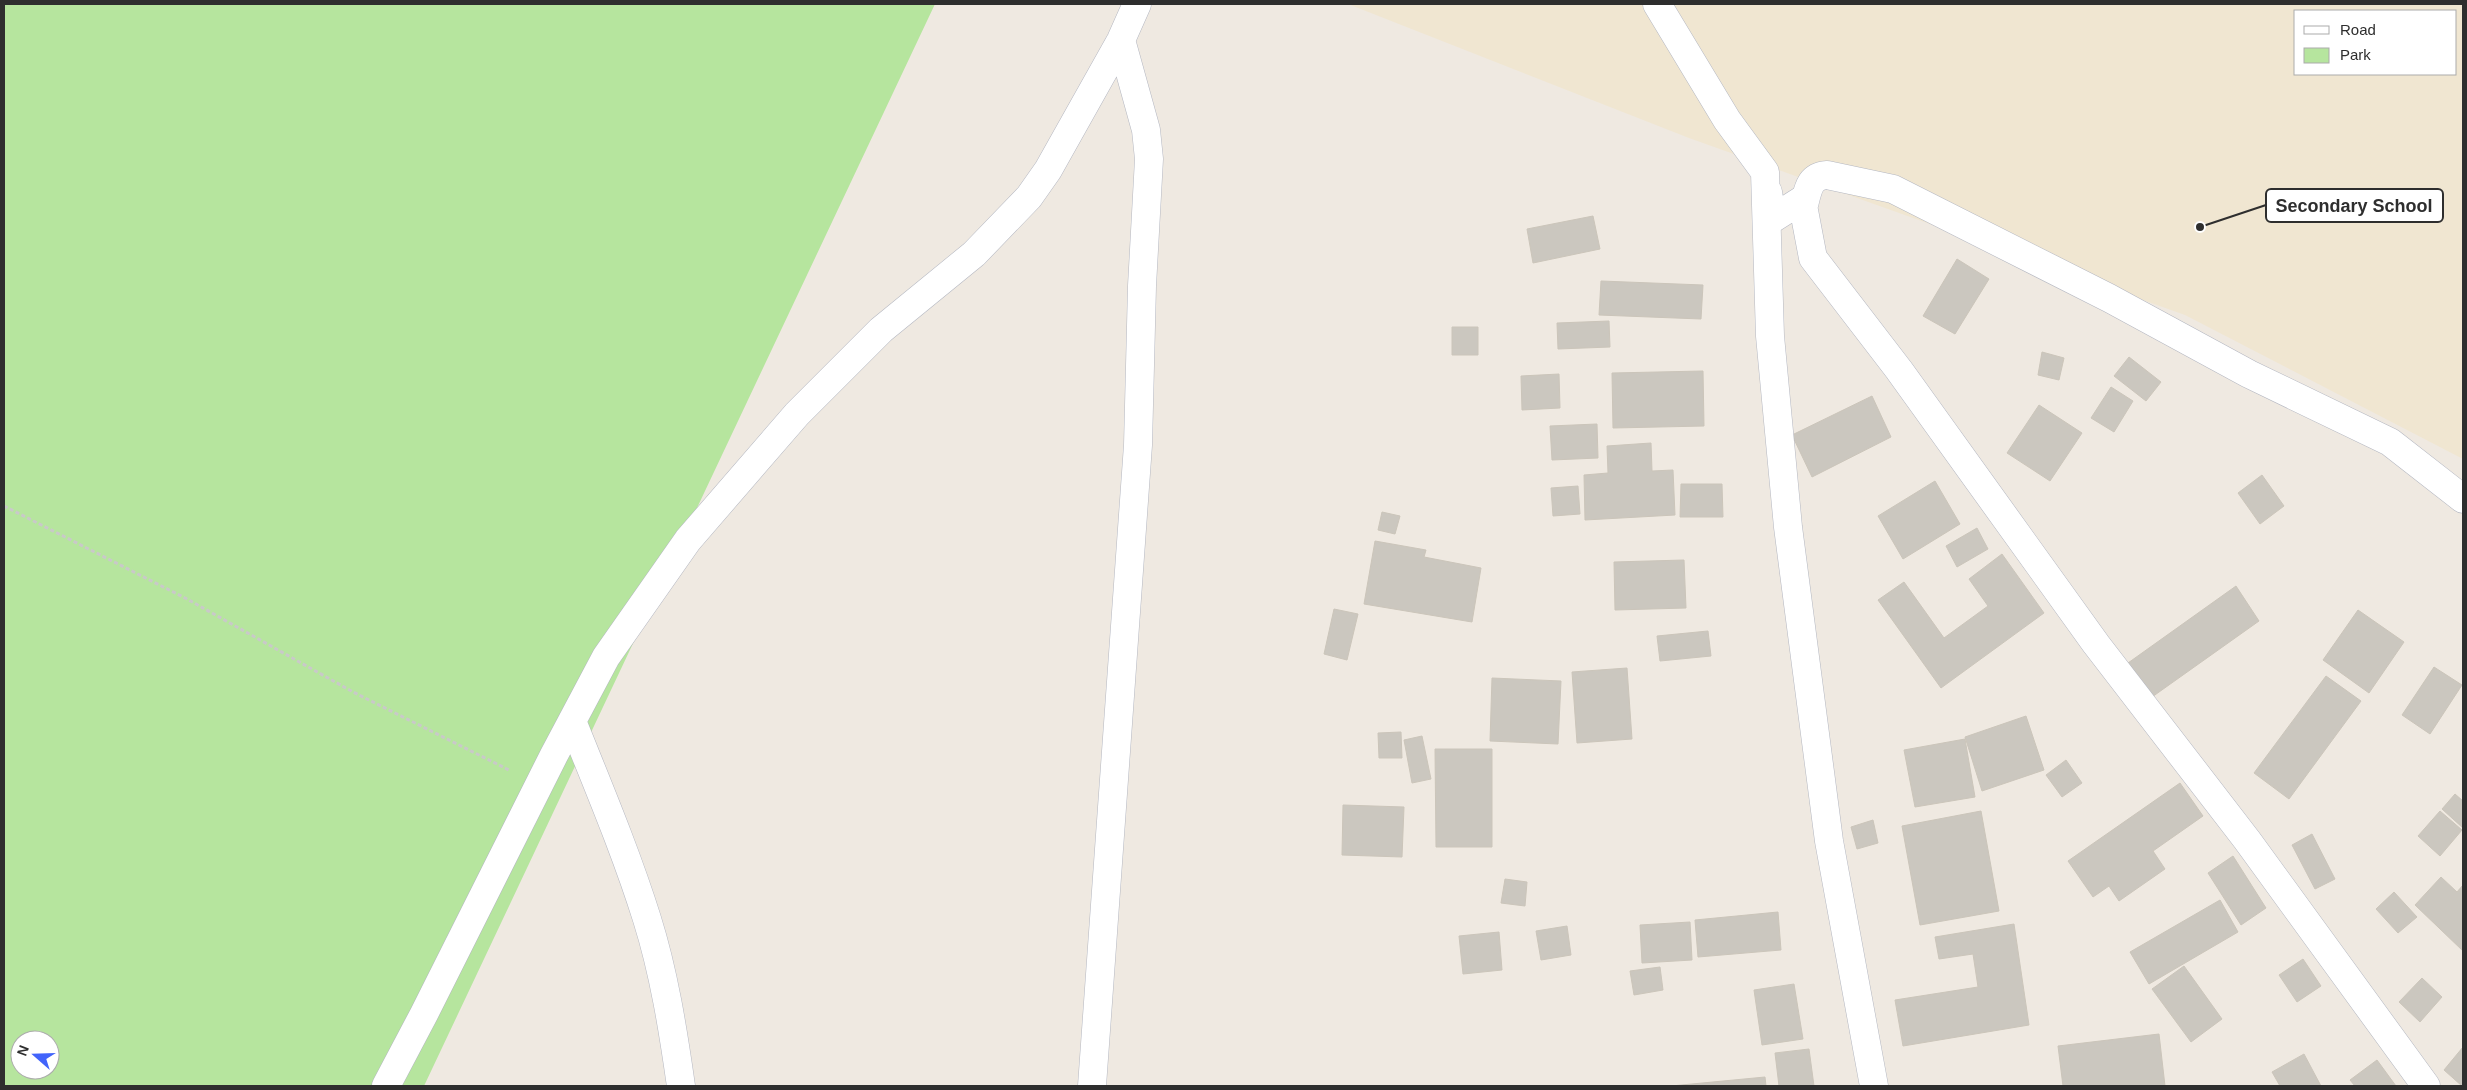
<svg xmlns="http://www.w3.org/2000/svg" width="2467" height="1090" viewBox="0 0 2467 1090" font-family="Helvetica,sans-serif">
<style>
.education{fill:#f0e6d1;fill-rule:evenodd}
.green{fill:#b6e59e;fill-rule:evenodd}
.building{fill:#cbc7bf;stroke:#cbc5ba}
.lines{fill:none;stroke-linecap:round;stroke-linejoin:round}
.minor-casing{stroke:#b4b7c1;stroke-width:29}
.secondary-casing{stroke:#b4b7c1;stroke-width:29}
.path{stroke:#c9c9c9;stroke-width:3;stroke-dasharray:4 2.5;stroke-linecap:butt}
.minor{stroke:#fff;stroke-width:28}
.secondary{stroke:#fff;stroke-width:28}
.leader{fill:none;stroke:#2e2e2e;stroke-width:2}
.callout-dot{fill:#2e2e2e;stroke:#fff;stroke-width:2}
.callout{fill:#fff;stroke:#2e2e2e;stroke-width:2}
.callout-label{font-size:18px;text-anchor:middle;font-weight:bold;fill:#2e2e2e}
</style>
<rect width="100%" height="100%" fill="#efe9e1"/>
<path class="education" d="M 1348,4 L 2463,4 L 2463,459 L 2185,315 L 1689,138 ZM 2296,11 L 2456,11 L 2456,74 L 2296,74 Z"/>
<path class="green" d="M 4,4 L 935,4 L 424,1086 L 4,1086 ZM 20,1040 L 50,1040 L 50,1070 L 20,1070 Z"/>
<path class="building" d="M 1593,216 L 1600,249 L 1533,263 L 1527,229 Z
M 1957,259 L 1989,279 L 1955,334 L 1923,316 Z
M 1601,281 L 1703,285 L 1701,319 L 1599,315 Z
M 1609,321 L 1610,347 L 1558,349 L 1557,323 Z
M 1452,327 L 1478,327 L 1478,355 L 1452,355 Z
M 2042,352 L 2064,358 L 2059,380 L 2038,375 Z
M 2129,357 L 2161,382 L 2146,401 L 2114,376 Z
M 1703,371 L 1704,426 L 1613,428 L 1612,373 Z
M 1559,374 L 1560,408 L 1522,410 L 1521,376 Z
M 2111,387 L 2133,401 L 2114,432 L 2091,418 Z
M 1872,396 L 1891,437 L 1812,477 L 1792,435 Z
M 2039,405 L 2082,433 L 2050,481 L 2007,453 Z
M 1597,424 L 1598,458 L 1552,460 L 1550,426 Z
M 1651,443 L 1652,471 L 1673,470 L 1675,515 L 1585,520 L 1584,475 L 1608,473 L 1607,446 Z
M 2262,475 L 2284,506 L 2260,524 L 2238,493 Z
M 1935,481 L 1960,524 L 1903,559 L 1878,516 Z
M 1681,484 L 1722,484 L 1723,517 L 1680,517 Z
M 1578,486 L 1580,514 L 1553,516 L 1551,488 Z
M 1382,512 L 1400,516 L 1395,534 L 1378,530 Z
M 1977,528 L 1988,549 L 1957,567 L 1946,546 Z
M 1375,541 L 1426,550 L 1424,557 L 1481,568 L 1472,622 L 1364,604 Z
M 2002,554 L 2044,613 L 1941,688 L 1878,600 L 1904,582 L 1944,638 L 1988,606 L 1969,579 Z
M 1684,560 L 1686,608 L 1615,610 L 1614,562 Z
M 2236,586 L 2259,621 L 2152,697 L 2128,663 Z
M 1334,609 L 1358,614 L 1347,660 L 1324,654 Z
M 2358,610 L 2404,642 L 2369,693 L 2323,660 Z
M 1708,631 L 1711,656 L 1660,661 L 1657,636 Z
M 2434,667 L 2462,685 L 2430,734 L 2402,715 Z
M 1627,668 L 1632,739 L 1577,743 L 1572,672 Z
M 2326,676 L 2361,701 L 2289,799 L 2254,773 Z
M 1492,678 L 1561,681 L 1558,744 L 1490,741 Z
M 2026,716 L 2044,770 L 1982,791 L 1965,737 Z
M 1401,732 L 1402,758 L 1379,758 L 1378,733 Z
M 1422,736 L 1431,779 L 1412,783 L 1404,740 Z
M 1965,739 L 1975,797 L 1915,807 L 1904,750 Z
M 1435,749 L 1492,749 L 1492,847 L 1436,847 Z
M 2066,760 L 2082,783 L 2062,797 L 2046,775 Z
M 2180,783 L 2203,816 L 2153,851 L 2165,869 L 2119,901 L 2109,886 L 2093,897 L 2068,861 Z
M 2455,794 L 2463,801 L 2463,828 L 2442,809 Z
M 1343,805 L 1404,807 L 1402,857 L 1342,855 Z
M 1981,811 L 1999,911 L 1920,925 L 1902,826 Z
M 2440,811 L 2462,830 L 2440,856 L 2418,836 Z
M 1873,820 L 1878,843 L 1857,849 L 1851,827 Z
M 2312,834 L 2335,879 L 2315,889 L 2292,845 Z
M 2233,856 L 2266,908 L 2241,925 L 2208,873 Z
M 2441,877 L 2457,892 L 2463,885 L 2463,951 L 2415,905 Z
M 1505,879 L 1527,882 L 1525,906 L 1501,903 Z
M 2394,892 L 2417,917 L 2398,933 L 2376,909 Z
M 2220,900 L 2238,932 L 2149,984 L 2130,952 Z
M 1778,912 L 1781,950 L 1698,957 L 1695,920 Z
M 1690,922 L 1692,960 L 1642,963 L 1640,925 Z
M 2014,924 L 2029,1025 L 1903,1046 L 1895,1000 L 1978,987 L 1973,954 L 1939,959 L 1935,937 Z
M 1567,926 L 1571,955 L 1541,960 L 1536,931 Z
M 1499,932 L 1502,970 L 1463,974 L 1459,936 Z
M 2303,959 L 2321,986 L 2297,1002 L 2279,975 Z
M 2184,966 L 2222,1019 L 2191,1042 L 2152,989 Z
M 1660,967 L 1663,990 L 1634,995 L 1630,971 Z
M 2422,978 L 2442,997 L 2420,1022 L 2399,1002 Z
M 1794,984 L 1803,1039 L 1762,1045 L 1754,990 Z
M 2159,1034 L 2165,1086 L 2063,1086 L 2058,1046 Z
M 2463,1047 L 2463,1086 L 2462,1086 L 2444,1070 Z
M 1809,1049 L 1814,1086 L 1779,1086 L 1775,1053 Z
M 2304,1054 L 2321,1086 L 2280,1086 L 2272,1072 Z
M 2377,1060 L 2396,1086 L 2355,1086 L 2350,1080 Z
M 1765,1077 L 1766,1086 L 1671,1086 Z"/>
<g class="lines">
<g class="minor-casing">
<path id="minor" d="M 1768,192 L 1772,219 L 1802,200 L 1813,258 L 1899,370 L 2096,644 L 2247,840 L 2426,1086
M 1802,200 L 1804,205 C 1808,190 1809,176 1827,175 L 1893,189 L 2109,298 L 2249,374 L 2390,442 L 2463,499
M 572,721 C 598,786 626,852 647,919 C 664,973 673,1030 681,1086
M 386,1086 L 424,1014 L 554,755 L 606,657 L 688,540 L 797,414 L 881,330 L 974,254 L 1029,197 L 1048,170 L 1121,40 L 1137,4
M 1092,1086 L 1138,445 L 1142,286 L 1149,159 L 1146,130 L 1121,40"/>
</g>
<g class="secondary-casing">
<path id="secondary" d="M 1657,4 L 1727,120 L 1765,172 L 1770,336 L 1788,527 L 1829,841 L 1874,1086"/>
</g>
<path class="path" d="M 4,506 L 187,599 L 353,692 L 509,770"/>
<use href="#minor" class="minor"/>
<use href="#secondary" class="secondary"/>
</g>
<path class="leader" d="M2200 227L2266 205"/>
<circle class="callout-dot" cx="2200" cy="227" r="5"/>
<rect class="callout" x="2266" y="189" width="177" height="33" rx="5"/>
<g class="callout-label">
<text x="2354" y="212">Secondary School</text>
</g>
<rect width="2467" height="1090" fill="none" stroke="#2e2e2e" stroke-width="10"/>
<rect x="2294" y="10" width="162" height="65" fill="#ffffff" stroke="#ababab"/>
<rect x="2304" y="26" width="25" height="8" fill="#ffffff" stroke="#ababab"/>
<text x="2340" y="35" font-size="15" fill="#2e2e2e">Road</text>
<rect x="2304" y="48" width="25" height="15" fill="#b6e59e" stroke="#ababab"/>
<text x="2340" y="60" font-size="15" fill="#2e2e2e">Park</text>
<g transform="translate(35 1055) rotate(290)"><circle r="24" fill="#ffffff" stroke="#ababab"/>
<path d="M0-4L9 19L0 12L-9 19Z" fill="#4264fb"/>
<text y="-8" font-size="14" font-weight="bold" text-anchor="middle" fill="#2e2e2e">N</text>
</g>
</svg>
